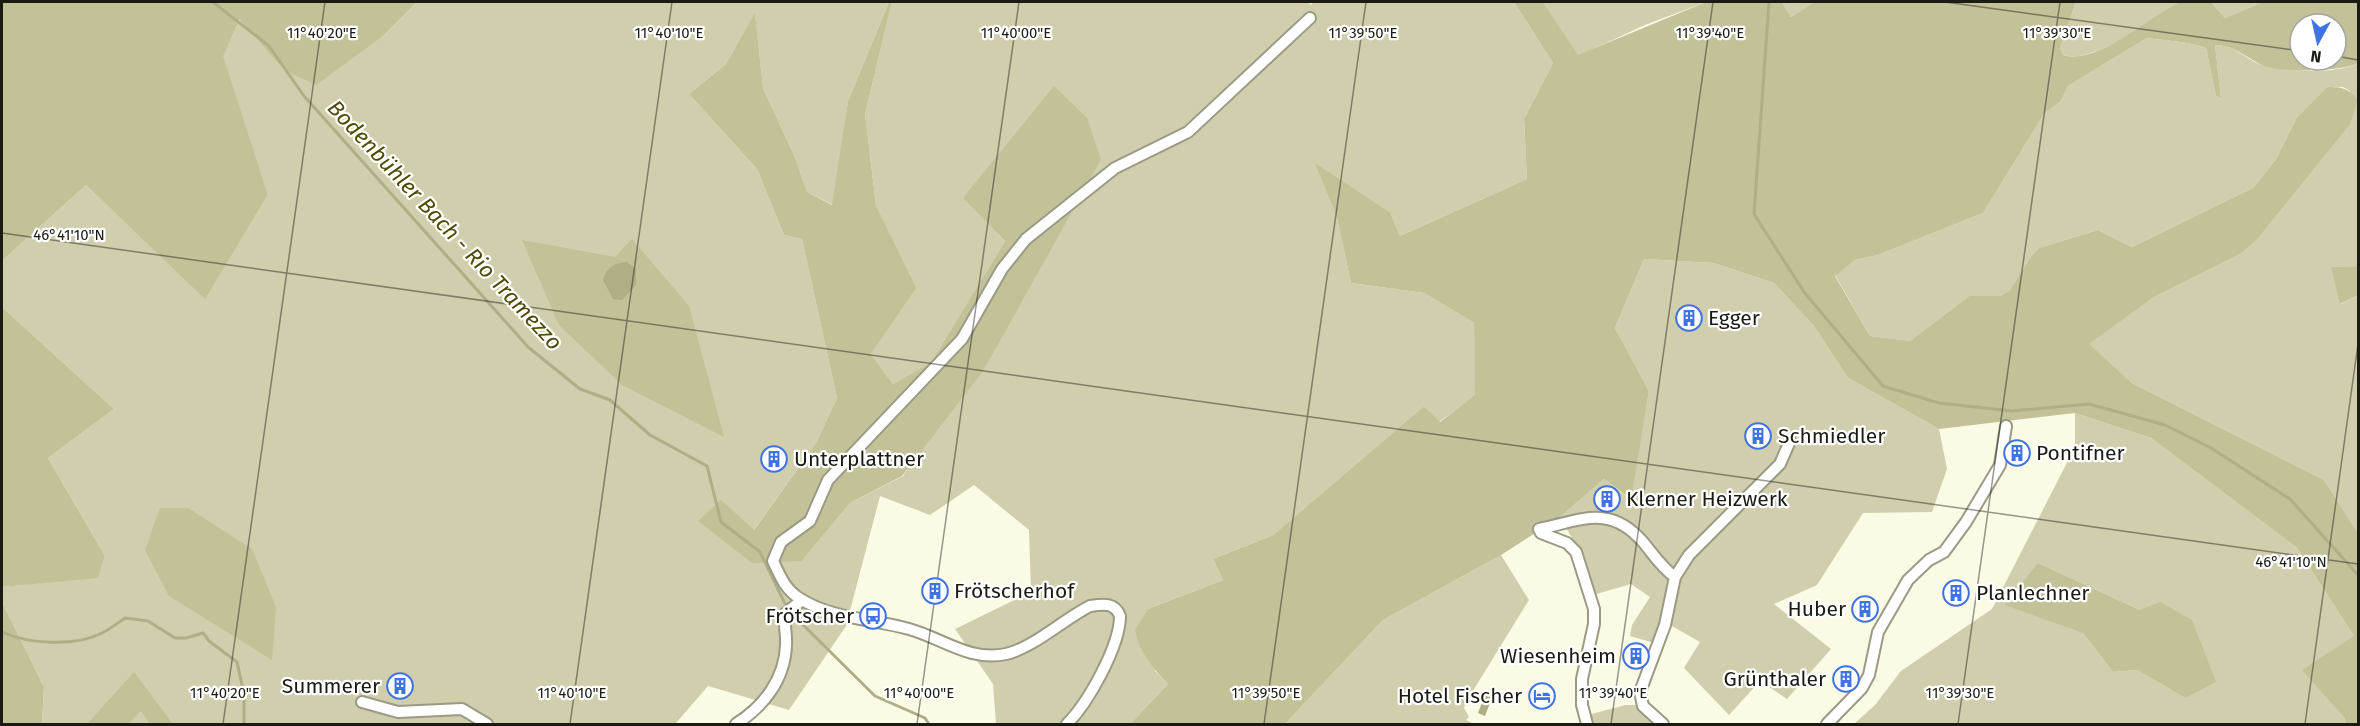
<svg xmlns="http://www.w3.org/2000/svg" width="2360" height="726" viewBox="0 0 2360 726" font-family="'Fira Sans',sans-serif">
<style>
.green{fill:#d0cead;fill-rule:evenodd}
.forest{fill:#c2c198;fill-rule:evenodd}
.water{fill:#b0ae86}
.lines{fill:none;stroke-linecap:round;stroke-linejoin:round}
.stream{stroke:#b0ae86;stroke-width:3}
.street-casing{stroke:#9b9a85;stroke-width:14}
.street{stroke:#fff;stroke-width:10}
.ticks{fill:none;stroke:#1b1b13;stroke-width:1.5;stroke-opacity:0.45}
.labels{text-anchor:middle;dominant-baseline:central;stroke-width:4.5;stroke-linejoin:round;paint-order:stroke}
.poi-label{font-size:21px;fill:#1b1b13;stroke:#fff;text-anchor:start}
.water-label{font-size:22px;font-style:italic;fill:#4f4a01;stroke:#fff}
.ticks-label{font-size:15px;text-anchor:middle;fill:#1b1b13;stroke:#fff;stroke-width:4.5;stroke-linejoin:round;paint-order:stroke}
</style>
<rect width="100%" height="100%" fill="#fbfae4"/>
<path class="green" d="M 417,2 L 889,2 L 848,101 L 833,205 L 807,192 L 794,155 L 763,88 L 755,14 L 726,64 L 689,94 L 757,169 L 784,235 L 802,239 L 837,398 L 816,443 L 753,531 L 698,521 L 802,561 L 850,503 L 903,476 L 1058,235 L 1101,160 L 963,197 L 1005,241 L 931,364 L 893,384 L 871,354 L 915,288 L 876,205 L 865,114 L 892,2 L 1308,2 L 1311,5 L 1313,2 L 1514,2 L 1553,63 L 1524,119 L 1527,179 L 1400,236 L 1390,212 L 1316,164 L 1337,218 L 1351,283 L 1424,293 L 1474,323 L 1476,395 L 1439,422 L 1424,406 L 1273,535 L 1213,559 L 1223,580 L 1148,609 L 1155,671 L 1168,684 L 1130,724 L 996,724 L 993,684 L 955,629 L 1031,592 L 1029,530 L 974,485 L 930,515 L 880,496 L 846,626 L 789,710 L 708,686 L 676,723 L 678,724 L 42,724 L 44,687 L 2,602 L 2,587 L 98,577 L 105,556 L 48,458 L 114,409 L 2,307 L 2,261 L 86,185 L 205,298 L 268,195 L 222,56 L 241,18 L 284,70 L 383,36 Z
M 1543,2 L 1706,2 L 1645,25 L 1578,56 Z
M 1782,2 L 1814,2 L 1791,17 Z
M 2076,2 L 2181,2 C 2156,18 2093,65 2063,55 L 2060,48 Z
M 2211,2 L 2263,2 L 2225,18 Z
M 2147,38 C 2167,41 2187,41 2206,48 L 2216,96 L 2221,98 L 2215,45 C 2238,45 2246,62 2266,66 C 2287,72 2340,74 2358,63 L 2358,266 L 2332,267 L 2341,304 L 2358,295 L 2358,533 L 2324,480 L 2132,383 L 2088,344 L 2154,297 L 2240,254 L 2350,91 L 2343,87 L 2327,87 L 2297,117 L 2276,159 L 2253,188 L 2132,247 L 2098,230 L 2039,248 L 2032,255 L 2009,291 L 2000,296 L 1969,296 L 1910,341 L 1870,336 L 1835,275 L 1855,260 L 1878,255 L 1983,213 L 2044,114 L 2061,101 L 2068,86 Z
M 1644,259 L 1714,263 L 1774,283 L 1814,326 L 1848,378 L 1939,429 L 1947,469 L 1932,512 L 1863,513 L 1817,585 L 1774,604 L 1831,649 L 1787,699 L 1760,681 L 1729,715 L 1684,668 L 1700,642 L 1663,621 L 1654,643 L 1630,636 L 1632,625 L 1650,597 L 1631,584 L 1593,595 L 1580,552 L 1560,517 L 1604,479 L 1630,499 L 1649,391 L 1615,328 Z
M 2075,413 L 2151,438 L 2297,548 L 2354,636 L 2344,717 L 2346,724 L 1854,724 L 1875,705 L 1901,671 L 1992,609 L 2075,447 ZM 2038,563 L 2140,610 L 2185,698 L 2137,670 L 2113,672 L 2083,633 Z
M 1501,555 L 1529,600 L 1466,702 L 1464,708 L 1469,717 L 1466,720 L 1474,724 L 1285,724 L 1383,620 Z
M 1625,705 L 1637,705 L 1654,724 L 1591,724 L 1588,715 Z"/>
<path class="forest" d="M 2,2 L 417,2 L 383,36 L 316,85 L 284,70 L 240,19 L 223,56 L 268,195 L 205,299 L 86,185 L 2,261 Z
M 889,2 L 892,2 L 865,114 L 876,205 L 916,288 L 871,354 L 893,384 L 931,363 L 1005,241 L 963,198 L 1054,86 L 1087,118 L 1101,160 L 983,371 L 902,476 L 850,503 L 802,561 L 752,563 L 698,521 L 721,500 L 754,530 L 816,443 L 837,398 L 802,239 L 784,235 L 757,169 L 689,94 L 726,64 L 755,13 L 763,88 L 794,155 L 807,192 L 832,205 L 848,101 Z
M 1514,2 L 1543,2 L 1578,55 L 1706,2 L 1782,2 L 1791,17 L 1814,2 L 2076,2 L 2060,48 L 2063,55 C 2097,66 2150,16 2179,3 C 2187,0 2202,2 2211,2 L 2225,18 L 2263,2 L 2358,2 L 2358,63 C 2342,72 2278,73 2262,65 C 2245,57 2234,45 2215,45 L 2221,98 L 2216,96 L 2206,48 C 2187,41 2167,41 2147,38 L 2068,86 L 2061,101 L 2044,114 L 1983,213 L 1878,255 L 1855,260 L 1835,276 L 1870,336 L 1910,341 L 1969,296 L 2000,296 L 2009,291 L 2032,255 L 2039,248 L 2098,230 L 2132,247 L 2253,188 L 2276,159 L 2297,117 L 2327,87 C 2342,87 2348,88 2358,100 L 2350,124 L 2257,239 L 2240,254 L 2154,297 L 2089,344 L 2132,383 L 2324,480 L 2358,533 L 2358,724 L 2346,724 L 2344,717 L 2302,670 L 2354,636 L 2297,548 L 2151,438 L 2075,413 L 1939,429 L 1848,378 L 1814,326 L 1774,283 L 1714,263 L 1644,259 L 1615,328 L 1649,391 L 1631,499 L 1604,479 L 1560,517 L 1501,555 L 1383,620 L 1285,724 L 1130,724 L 1168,684 C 1153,669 1139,651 1135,630 L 1148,609 L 1223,580 L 1213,559 L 1273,535 L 1424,406 L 1440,422 L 1475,395 L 1474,323 L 1424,293 L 1351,283 L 1337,218 L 1315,163 L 1390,212 L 1400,236 L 1527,179 L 1524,119 L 1553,63 ZM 2300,24 L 2336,24 L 2336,60 L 2300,60 Z
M 632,239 L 689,306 L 724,437 L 622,385 L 559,325 L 522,240 L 615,257 Z
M 2358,266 L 2358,295 L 2340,304 L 2331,267 Z
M 2,307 L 114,409 L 48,458 L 105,556 L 98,578 L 2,587 Z
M 160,508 L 188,508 L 252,549 L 276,607 L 272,660 L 169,596 L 145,550 Z
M 2038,563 L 2140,610 L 2160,602 L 2192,620 L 2216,682 L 2185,698 L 2137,670 L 2113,672 L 2083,633 L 2005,605 Z
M 2,602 L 44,687 L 42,724 L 2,724 Z
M 134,672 L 173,724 L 150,724 L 141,711 L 128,724 L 87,724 Z"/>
<path class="water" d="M 627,262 L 636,269 L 636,285 L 622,300 L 613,299 L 603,280 C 607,267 614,263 627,262 Z
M 1486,692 L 1493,695 L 1485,716 L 1478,713 Z"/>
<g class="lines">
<path class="stream" d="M 213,2 L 269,46 L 304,96 L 528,347 L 580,389 L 610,400 L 650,435 L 707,466 L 721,522 L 760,552 L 788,610 L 875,696 L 925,718 L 929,724
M 1769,2 L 1754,214 L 1804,292 L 1883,386 L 1939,403 L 2012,411 L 2089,404 L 2165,425 L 2211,448 L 2290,499 L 2358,575
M 2,632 C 28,644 75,647 102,633 C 110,629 118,623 125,618 L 148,621 L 175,638 L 186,638 L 203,633 L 209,641 L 237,662 L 244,694 L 244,724"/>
<g class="street-casing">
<path id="street" d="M 1539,529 L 1541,533 L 1567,543 L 1576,552 L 1594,609 L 1594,624 L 1582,679 L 1582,705 L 1587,724
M 1539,529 C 1582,520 1610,504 1643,542 C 1653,554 1662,568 1675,577
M 362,702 L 398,712 L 462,709 L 487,724
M 736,724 C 764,706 785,679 786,645 C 787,635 783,623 786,613 L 802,600
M 1067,724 C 1088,703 1120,646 1120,616 C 1115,602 1103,604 1090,606 C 1064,619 1033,648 1006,654 C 970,662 942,638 909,629 C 874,619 831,619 799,598 C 785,589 780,576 773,561 L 781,542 L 810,521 L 828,480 L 962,339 L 1002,269 L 1026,239 L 1115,168 L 1188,132 L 1310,18
M 1663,724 L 1643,706 L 1640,692 L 1665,625 L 1675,577 L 1689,555 L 1780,464 L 1790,441
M 1827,724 L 1862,688 L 1869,675 L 1878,632 L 1908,580 L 1929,560 L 1944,552 L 1966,522 L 2000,465 L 2006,426"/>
</g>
<use href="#street" class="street"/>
</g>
<path class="ticks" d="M 1945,2 L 2300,51M 2336,56 L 2358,60M 2,233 L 2358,564M 223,724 L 325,2M 570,724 L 672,2M 917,724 L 1019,2M 1264,724 L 1366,2M 1611,724 L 1713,2M 1958,724 L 2060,2M 2305,724 L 2358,344"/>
<defs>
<g id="building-ring" transform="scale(1.35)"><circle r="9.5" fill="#fff" stroke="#3f72e3" stroke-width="1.5"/><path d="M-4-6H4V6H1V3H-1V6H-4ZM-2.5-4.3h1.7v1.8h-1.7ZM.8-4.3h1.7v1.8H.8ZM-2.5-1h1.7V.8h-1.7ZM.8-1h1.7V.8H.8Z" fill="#3f72e3"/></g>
<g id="bus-ring" transform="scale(1.35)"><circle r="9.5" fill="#fff" stroke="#3f72e3" stroke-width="1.5"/><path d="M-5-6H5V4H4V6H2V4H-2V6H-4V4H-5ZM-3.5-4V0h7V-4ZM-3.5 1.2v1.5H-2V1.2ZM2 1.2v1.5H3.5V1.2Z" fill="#3f72e3"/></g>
<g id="hotel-ring" transform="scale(1.35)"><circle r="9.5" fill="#fff" stroke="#3f72e3" stroke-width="1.5"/><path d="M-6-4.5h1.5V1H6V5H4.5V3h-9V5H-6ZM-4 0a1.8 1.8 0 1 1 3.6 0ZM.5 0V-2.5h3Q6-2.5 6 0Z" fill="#3f72e3"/></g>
</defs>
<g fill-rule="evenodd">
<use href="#building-ring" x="1689" y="318"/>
<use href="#building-ring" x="1758" y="436"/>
<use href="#building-ring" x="2017" y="453"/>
<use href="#building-ring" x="774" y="459"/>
<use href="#building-ring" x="1607" y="499"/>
<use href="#building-ring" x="935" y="591"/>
<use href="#building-ring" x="1956" y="593"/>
<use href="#building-ring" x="1865" y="609"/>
<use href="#bus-ring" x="873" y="616"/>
<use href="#building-ring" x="1636" y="656"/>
<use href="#building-ring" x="1846" y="679"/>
<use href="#building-ring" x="400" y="686"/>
<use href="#hotel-ring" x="1542" y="696"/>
</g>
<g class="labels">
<g class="poi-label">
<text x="1708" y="318">Egger</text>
<text x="1778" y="436">Schmiedler</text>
<text x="2036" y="453">Pontifner</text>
<text x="794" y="459">Unterplattner</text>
<text x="1626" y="499">Klerner Heizwerk</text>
<text x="954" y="591">Frötscherhof</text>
<text x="1976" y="593">Planlechner</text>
<text x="1846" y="609" text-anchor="end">Huber</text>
<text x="854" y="616" text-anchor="end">Frötscher</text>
<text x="1616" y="656" text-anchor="end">Wiesenheim</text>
<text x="1826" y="679" text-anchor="end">Grünthaler</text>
<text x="380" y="686" text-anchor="end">Summerer</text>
<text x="1522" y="696" text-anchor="end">Hotel Fischer</text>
</g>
<g class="water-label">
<text transform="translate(445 225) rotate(47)">Bodenbühler Bach - Rio Tramezzo</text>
</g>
</g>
<g class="ticks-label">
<text x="322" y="38">11°40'20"E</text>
<text x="669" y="38">11°40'10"E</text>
<text x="1016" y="38">11°40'00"E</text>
<text x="1363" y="38">11°39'50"E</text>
<text x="1710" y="38">11°39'40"E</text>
<text x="2057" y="38">11°39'30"E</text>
<text x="69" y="240">46°41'10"N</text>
<text x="2291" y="567">46°41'10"N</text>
<text x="225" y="698">11°40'20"E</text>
<text x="572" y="698">11°40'10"E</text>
<text x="919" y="698">11°40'00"E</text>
<text x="1266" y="698">11°39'50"E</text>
<text x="1613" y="698">11°39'40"E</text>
<text x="1960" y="698">11°39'30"E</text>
</g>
<rect width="2360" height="726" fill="none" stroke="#1b1b13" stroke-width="6"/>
<g transform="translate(2318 42) rotate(188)"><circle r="28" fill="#ffffff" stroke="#a4a4a1" stroke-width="1.5"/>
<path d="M0-4.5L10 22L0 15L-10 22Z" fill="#3f72e3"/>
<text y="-9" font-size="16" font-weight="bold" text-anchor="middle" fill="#1b1b13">N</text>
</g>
</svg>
